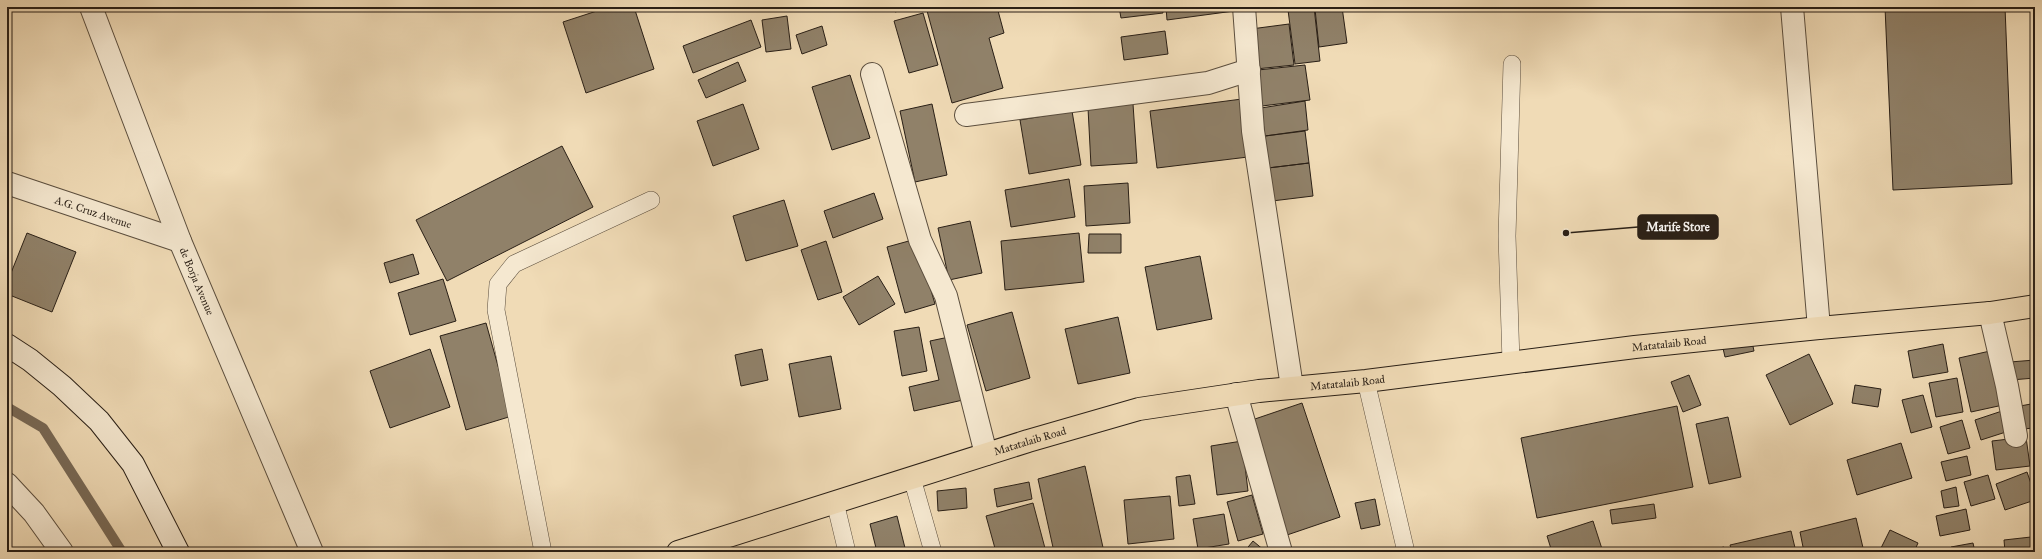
<svg xmlns="http://www.w3.org/2000/svg" width="2042" height="559" viewBox="0 0 2042 559" font-family="'IM FELL Great Primer',serif">
<style>
.lines{fill:none;stroke-linecap:round;stroke-linejoin:round}
.stream{stroke:#786956;stroke-width:10}
.building{fill:#908169;stroke:#291f16}
.lane-casing{stroke:#5b4e3e;stroke-width:18}
.street-casing{stroke:#5b4e3e;stroke-width:24}
.secondary-casing{stroke:#291f16;stroke-width:24}
.primary-casing{stroke:#291f16;stroke-width:24}
.lane{stroke:#f5e8d0;stroke-width:17}
.street{stroke:#f5e8d0;stroke-width:22}
.secondary{stroke:#f5e8d0;stroke-width:22}
.primary{stroke:#f0dbb6;stroke-width:22}
.labels{text-anchor:middle;dominant-baseline:central;stroke-width:3;stroke-linejoin:round;paint-order:stroke}
.street-label{font-size:11px;fill:#291f16;stroke:#f5e8d0}
.leader{fill:none;stroke:#291f16;stroke-width:1.5}
.callout-dot{fill:#291f16;stroke:#f5e8d0;stroke-width:1.5}
.callout{fill:#291f16;stroke:#291f16;stroke-width:1.5}
.callout-label{font-size:12px;text-anchor:middle;font-weight:bold;fill:#fff}
</style>
<rect width="100%" height="100%" fill="#f0dbb6"/>
<filter id="stains"><feTurbulence type="fractalNoise" baseFrequency=".005" numOctaves="4"/><feColorMatrix values="0 0 0 0 .2 0 0 0 0 .09 0 0 0 0 .02 0 0 0 .5 -.17"/></filter>
<radialGradient id="worn" r=".72"><stop offset=".6" stop-color="#630" stop-opacity="0"/><stop offset="1" stop-color="#630" stop-opacity=".3"/></radialGradient>
<g class="lines">
<path class="stream" d="M 7,407 L 43,428 L 122,552"/>
</g>
<path class="building" d="M 609,7 L 634,7 L 654,69 L 586,93 L 563,22 Z
M 894,7 L 914,7 L 895,12 Z
M 926,7 L 997,7 L 1004,33 L 989,38 L 1003,88 L 952,103 Z
M 1119,7 L 1162,7 L 1163,13 L 1121,18 Z
M 1166,7 L 1234,7 L 1234,11 L 1167,20 Z
M 1314,7 L 1320,61 L 1295,64 L 1288,10 Z
M 1334,7 L 1342,7 L 1347,43 L 1319,47 L 1315,9 Z
M 1885,7 L 2005,7 L 2012,184 L 1893,190 Z
M 923,13 L 938,65 L 909,73 L 894,21 Z
M 787,16 L 791,49 L 766,52 L 762,20 Z
M 751,20 L 761,47 L 693,73 L 683,46 Z
M 1289,24 L 1294,65 L 1256,69 L 1251,29 Z
M 822,26 L 827,45 L 802,54 L 796,35 Z
M 1165,31 L 1168,54 L 1124,60 L 1121,37 Z
M 738,62 L 746,81 L 706,98 L 698,80 Z
M 1305,65 L 1310,100 L 1262,106 L 1258,70 Z
M 850,75 L 870,138 L 832,150 L 812,87 Z
M 1242,99 L 1248,157 L 1157,168 L 1150,111 Z
M 1305,101 L 1308,130 L 1265,136 L 1261,108 Z
M 743,104 L 759,149 L 713,166 L 697,121 Z
M 932,104 L 947,175 L 915,182 L 900,111 Z
M 1133,104 L 1137,163 L 1091,166 L 1088,108 Z
M 1072,111 L 1081,165 L 1029,174 L 1020,120 Z
M 1305,131 L 1309,163 L 1268,168 L 1265,136 Z
M 562,146 L 593,207 L 447,281 L 416,220 Z
M 1309,163 L 1313,196 L 1272,201 L 1268,168 Z
M 1069,179 L 1075,217 L 1011,227 L 1005,190 Z
M 1128,183 L 1130,223 L 1086,226 L 1084,186 Z
M 874,193 L 883,219 L 833,238 L 824,211 Z
M 784,200 L 798,246 L 746,261 L 733,216 Z
M 970,221 L 982,273 L 949,280 L 938,228 Z
M 27,233 L 76,252 L 52,312 L 7,294 L 7,283 Z
M 1079,233 L 1084,282 L 1005,290 L 1001,241 Z
M 1089,234 L 1121,234 L 1121,253 L 1088,253 Z
M 916,239 L 935,304 L 905,313 L 887,247 Z
M 826,241 L 842,292 L 818,300 L 801,250 Z
M 413,254 L 419,274 L 390,283 L 384,263 Z
M 1200,256 L 1212,319 L 1157,330 L 1145,267 Z
M 878,276 L 895,304 L 859,325 L 843,297 Z
M 443,279 L 456,321 L 410,335 L 398,293 Z
M 1012,312 L 1030,378 L 986,391 L 967,325 Z
M 1118,317 L 1130,373 L 1078,384 L 1065,329 Z
M 486,323 L 512,416 L 466,430 L 440,336 Z
M 919,327 L 927,371 L 902,376 L 894,331 Z
M 949,337 L 963,400 L 914,411 L 909,387 L 939,380 L 930,341 Z
M 1751,337 L 1754,351 L 1725,357 L 1722,344 Z
M 1943,344 L 1948,372 L 1913,378 L 1908,351 Z
M 430,349 L 450,407 L 390,428 L 370,371 Z
M 762,349 L 768,380 L 741,386 L 735,355 Z
M 1990,351 L 2003,405 L 1971,412 L 1959,358 Z
M 1809,354 L 1833,404 L 1790,425 L 1766,375 Z
M 831,356 L 841,409 L 799,417 L 789,364 Z
M 2035,360 L 2035,378 L 2011,380 L 2010,362 Z
M 1689,375 L 1701,405 L 1683,412 L 1671,382 Z
M 1957,378 L 1963,412 L 1936,417 L 1929,383 Z
M 2035,383 L 2035,393 L 2032,384 Z
M 1855,385 L 1881,389 L 1878,407 L 1852,403 Z
M 1923,395 L 1932,427 L 1911,433 L 1902,400 Z
M 1302,403 L 1340,517 L 1287,535 L 1249,421 Z
M 2031,404 L 2034,428 L 2023,429 L 2020,406 Z
M 1677,406 L 1693,487 L 1537,518 L 1521,438 Z
M 2002,411 L 2009,431 L 1981,440 L 1975,420 Z
M 1728,417 L 1741,477 L 1709,484 L 1696,424 Z
M 1962,420 L 1970,448 L 1948,454 L 1940,427 Z
M 2026,437 L 2030,466 L 1996,470 L 1992,441 Z
M 1242,441 L 1248,491 L 1217,495 L 1211,446 Z
M 1901,443 L 1912,478 L 1857,495 L 1847,460 Z
M 1967,456 L 1971,475 L 1946,481 L 1941,462 Z
M 1085,466 L 1104,552 L 1054,552 L 1038,479 Z
M 2027,472 L 2035,495 L 2035,500 L 2005,510 L 1996,484 Z
M 1190,475 L 1195,504 L 1179,506 L 1176,477 Z
M 1988,475 L 1995,499 L 1971,506 L 1964,482 Z
M 1029,482 L 1032,499 L 997,507 L 994,489 Z
M 1956,487 L 1959,506 L 1944,508 L 1941,491 Z
M 966,488 L 967,508 L 938,511 L 937,491 Z
M 1252,495 L 1263,534 L 1238,541 L 1227,502 Z
M 1170,496 L 1174,539 L 1128,544 L 1124,500 Z
M 1375,499 L 1380,525 L 1361,529 L 1355,503 Z
M 1033,503 L 1046,552 L 996,552 L 986,516 Z
M 1654,504 L 1656,518 L 1612,524 L 1610,510 Z
M 1966,509 L 1970,530 L 1940,536 L 1936,516 Z
M 1224,514 L 1229,544 L 1198,549 L 1193,519 Z
M 897,516 L 906,552 L 877,552 L 870,524 Z
M 1856,518 L 1864,552 L 1804,552 L 1800,532 Z
M 1593,521 L 1603,552 L 1552,552 L 1547,536 Z
M 1890,530 L 1918,543 L 1914,552 L 1879,552 Z
M 1791,531 L 1796,552 L 1732,552 L 1730,545 Z
M 2031,537 L 2033,552 L 2005,552 L 2004,540 Z
M 1253,541 L 1265,551 L 1264,552 L 1244,552 Z
M 1973,543 L 1975,552 L 1952,552 L 1951,547 Z
M 1724,547 L 1725,552 L 1699,552 Z
M 1235,548 L 1235,552 L 1210,552 Z"/>
<g class="lines">
<g class="lane-casing">
<path id="lane" d="M 1511,362 L 1507,236 L 1512,64
M 1366,381 L 1406,552
M 912,478 L 933,552
M 835,502 L 847,552
M 543,552 L 496,310 L 498,284 L 514,264 L 651,200"/>
</g>
<g class="street-casing">
<g id="street">
<path id="s1" d="M 91,7 L 180,241 L 312,552"/>
<path d="M 1244,7 L 1253,131 L 1292,387"/>
<path d="M 1792,7 L 1819,328"/>
<path d="M 872,74 L 920,240 L 946,296 L 986,454"/>
<path d="M 966,115 L 1208,83 L 1249,70"/>
<path id="s2" d="M 7,183 L 180,241"/>
<path d="M 1990,313 L 2007,386 L 2016,436"/>
<path d="M 1236,394 L 1281,552"/>
<path d="M 7,484 L 34,513 L 62,552"/>
</g>
</g>
<g class="secondary-casing">
<path id="secondary" d="M 7,345 L 30,360 L 62,386 L 99,421 L 133,464 L 178,552"/>
</g>
<g class="primary-casing">
<g id="primary">
<path id="s3" d="M 678,552 L 1028,441 L 1139,409 L 1259,391 L 1366,381 L 1635,347 L 1819,328 L 1990,313 L 2035,306"/>
</g>
</g>
<use href="#lane" class="lane"/>
<use href="#street" class="street"/>
<use href="#secondary" class="secondary"/>
<use href="#primary" class="primary"/>
</g>
<g class="labels">
<g class="street-label">
<text stroke="none"><textPath href="#s2" startOffset="91">A.G. Cruz Avenue</textPath></text>
<text stroke="none"><textPath href="#s1" startOffset="294">de Borja Avenue</textPath></text>
<text stroke="none"><textPath href="#s3" startOffset="1017">Matatalaib Road</textPath></text>
<text stroke="none"><textPath href="#s3" startOffset="693">Matatalaib Road</textPath></text>
<text stroke="none"><textPath href="#s3" startOffset="369">Matatalaib Road</textPath></text>
</g>
</g>
<path class="leader" d="M1566 233L1638 227"/>
<circle class="callout-dot" cx="1566" cy="233" r="4"/>
<rect class="callout" x="1638" y="215" width="80" height="24" rx="4"/>
<g class="callout-label">
<text x="1678" y="231">Marife Store</text>
</g>
<rect width="2042" height="559" fill="none" stroke="#f0dbb6" stroke-width="24"/>
<rect x="8" y="8" width="2026" height="543" fill="none" stroke="#291f16" stroke-width="2"/>
<rect x="12" y="12" width="2018" height="535" fill="none" stroke="#291f16"/>
<rect width="100%" height="100%" filter="url(#stains)"/>
<rect width="100%" height="100%" fill="url(#worn)"/>
</svg>
